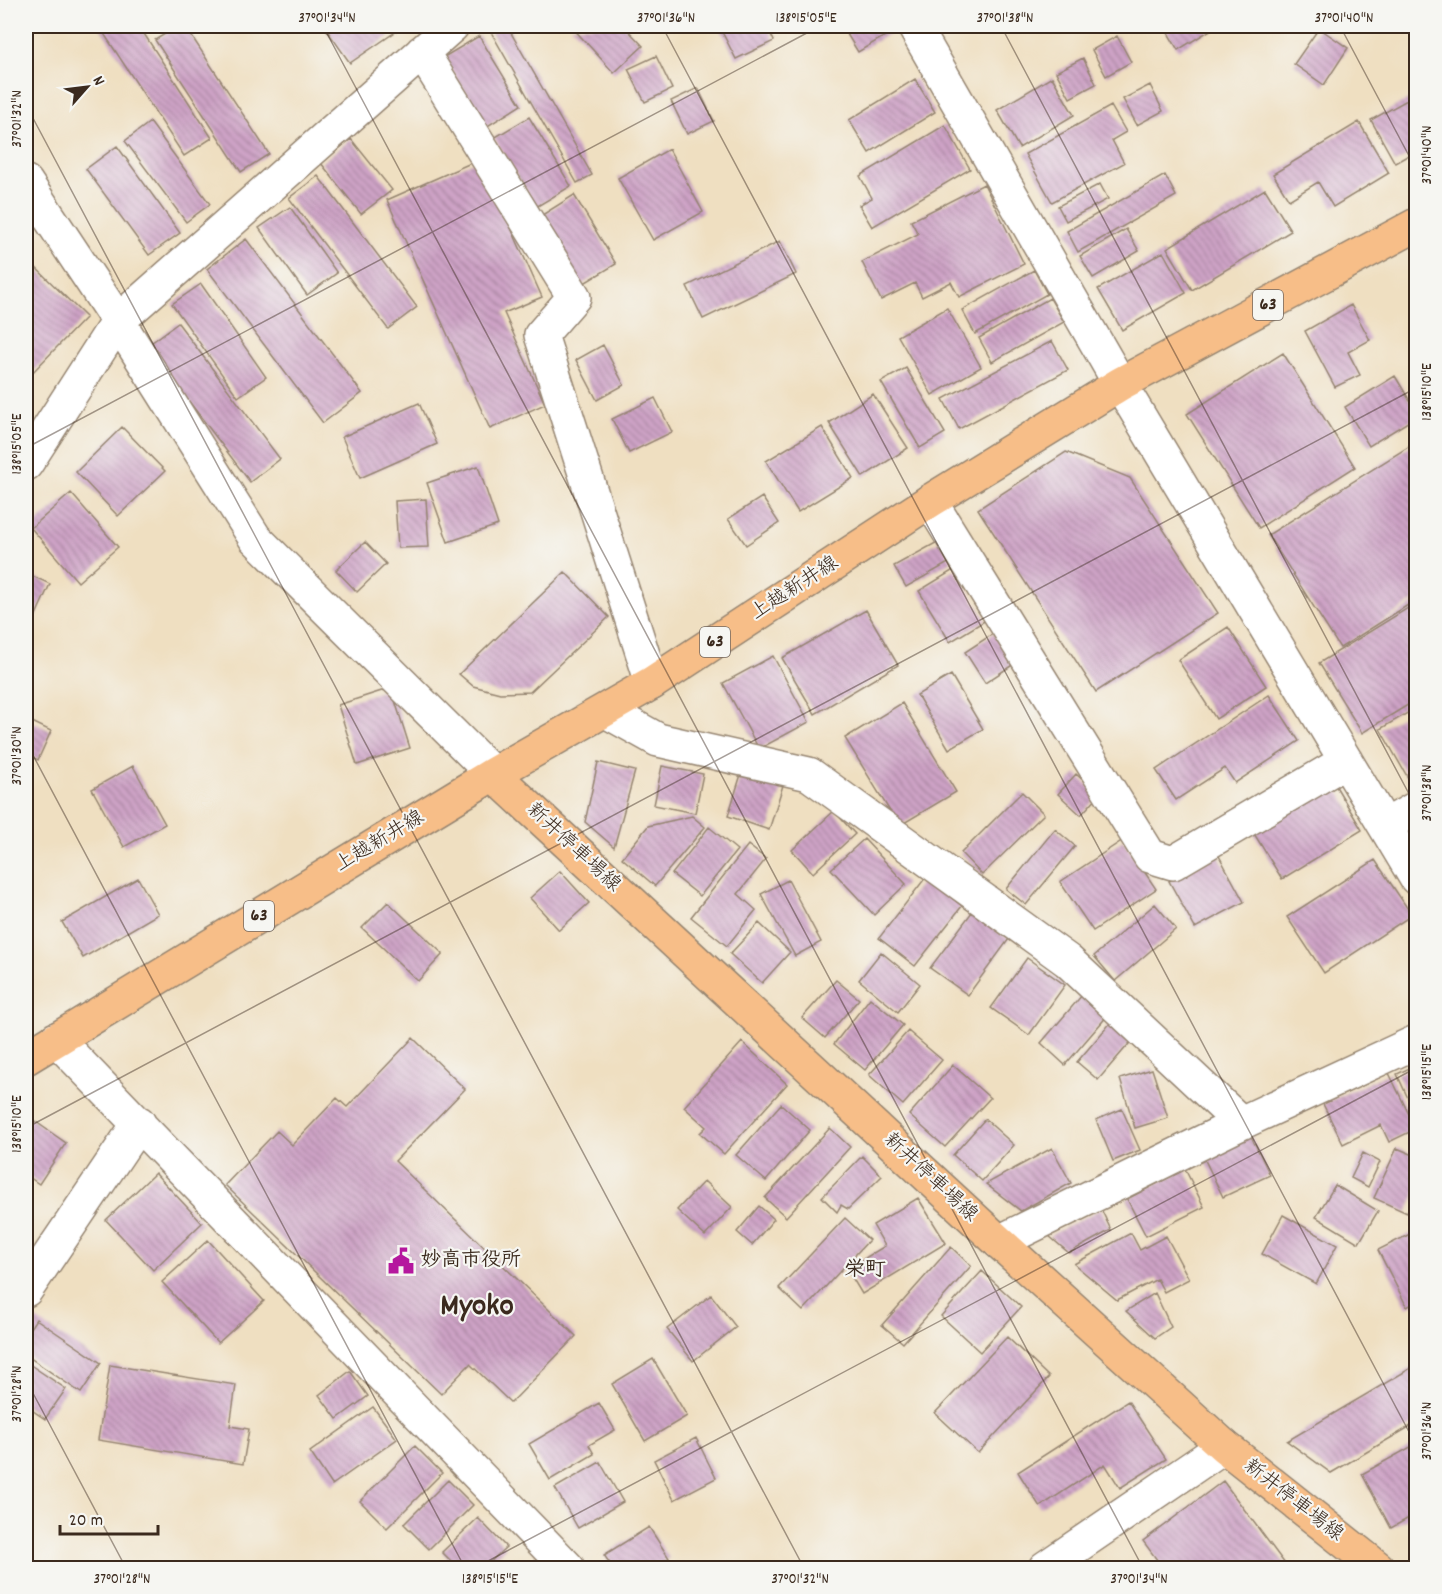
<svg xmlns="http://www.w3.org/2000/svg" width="1442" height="1594" viewBox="0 0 1442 1594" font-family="Dekko,'Klee One',sans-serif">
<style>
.building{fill:url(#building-back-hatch)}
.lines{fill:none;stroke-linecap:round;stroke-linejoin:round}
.minor-casing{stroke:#958470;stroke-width:36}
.major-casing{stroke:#958470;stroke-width:36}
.minor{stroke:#fff;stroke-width:33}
.major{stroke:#f7be88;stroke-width:33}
.ticks{fill:none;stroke:#3b2a1e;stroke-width:1.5;stroke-opacity:0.45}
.labels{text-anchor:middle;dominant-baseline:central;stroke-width:4.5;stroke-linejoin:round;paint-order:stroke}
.shield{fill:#f6f6f2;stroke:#73675e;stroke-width:1.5}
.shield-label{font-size:18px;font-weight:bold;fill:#3b2a1e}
.street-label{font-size:20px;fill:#3b2a1e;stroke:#f6f6f2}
.poi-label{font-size:20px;font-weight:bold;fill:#3b2a1e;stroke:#f6f6f2;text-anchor:start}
.neighbourhood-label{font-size:21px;font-weight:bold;fill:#3b2a1e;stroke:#f6f6f2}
.town-label{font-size:32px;font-weight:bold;fill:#3b2a1e;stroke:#f6f6f2}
.neatline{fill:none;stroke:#3b2a1e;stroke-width:2}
.ticks-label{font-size:15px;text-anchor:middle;fill:#3b2a1e}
</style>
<defs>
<pattern id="building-back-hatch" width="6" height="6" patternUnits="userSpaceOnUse" patternTransform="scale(1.5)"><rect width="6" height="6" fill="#cea3c6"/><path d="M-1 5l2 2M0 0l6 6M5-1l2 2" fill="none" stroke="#a885a0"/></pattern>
</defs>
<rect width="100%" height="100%" fill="#f6f6f2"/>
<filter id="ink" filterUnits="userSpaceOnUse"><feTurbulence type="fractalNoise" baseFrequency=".0167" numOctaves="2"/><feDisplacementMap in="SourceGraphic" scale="12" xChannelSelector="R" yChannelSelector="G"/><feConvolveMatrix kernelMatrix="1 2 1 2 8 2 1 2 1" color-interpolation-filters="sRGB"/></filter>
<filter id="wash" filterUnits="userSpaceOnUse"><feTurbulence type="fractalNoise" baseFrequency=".008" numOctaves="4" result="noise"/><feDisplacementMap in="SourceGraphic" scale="24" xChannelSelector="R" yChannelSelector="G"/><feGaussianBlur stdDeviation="1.35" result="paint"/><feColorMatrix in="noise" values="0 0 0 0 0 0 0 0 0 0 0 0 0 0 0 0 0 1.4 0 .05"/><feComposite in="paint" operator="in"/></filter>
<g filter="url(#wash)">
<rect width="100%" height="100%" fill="#efdfc1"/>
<g id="blocks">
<path class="building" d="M 99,26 L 139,26 L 212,138 L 184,156 Z
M 178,26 L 185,26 L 269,154 L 241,172 L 155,40 Z
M 324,26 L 404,26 L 350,63 Z
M 501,26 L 507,26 L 592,175 L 577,183 L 491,32 Z
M 571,26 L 624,26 L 643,46 L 614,73 Z
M 719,26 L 767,26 L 774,41 L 736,59 Z
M 842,26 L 886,26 L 890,33 L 858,52 Z
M 1164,26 L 1217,26 L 1178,50 Z
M 1319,28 L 1348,48 L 1324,85 L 1294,64 Z
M 479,36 L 521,105 L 486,127 L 444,57 Z
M 1117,36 L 1131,62 L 1106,76 L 1092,50 Z
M 656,56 L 672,89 L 645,102 L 628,69 Z
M 1083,58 L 1096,84 L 1070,98 L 1056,72 Z
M 1052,77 L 1074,115 L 1019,148 L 997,110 Z
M 915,79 L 935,112 L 869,153 L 849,120 Z
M 1150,85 L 1163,111 L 1137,125 L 1123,99 Z
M 698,88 L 714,121 L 687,134 L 671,101 Z
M 1416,95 L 1416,151 L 1395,163 L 1371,120 Z
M 1111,106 L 1126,132 L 1112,140 L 1124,163 L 1052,202 L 1025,154 Z
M 529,117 L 571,186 L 536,207 L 494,138 Z
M 150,122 L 210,204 L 186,222 L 125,141 Z
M 1359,122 L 1389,173 L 1333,207 L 1318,182 L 1289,200 L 1273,174 Z
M 945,125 L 970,169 L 872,227 L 859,205 L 872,198 L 860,176 Z
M 351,139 L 392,190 L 361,214 L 321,163 Z
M 117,146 L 180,233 L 149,255 L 86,169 Z
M 669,149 L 703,212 L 653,240 L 618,178 Z
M 480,159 L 542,297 L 504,313 L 545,404 L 490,429 L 387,200 Z
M 1165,175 L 1176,196 L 1078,252 L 1067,231 Z
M 318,176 L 417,307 L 388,329 L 289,198 Z
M 984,184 L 1024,264 L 959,297 L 951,282 L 922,297 L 915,283 L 881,300 L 862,262 L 918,234 L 911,221 Z
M 1100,184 L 1108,199 L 1066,221 L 1058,206 Z
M 1265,189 L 1291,231 L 1192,290 L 1167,248 Z
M 574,195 L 616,264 L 581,285 L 539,217 Z
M 290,207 L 337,273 L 307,295 L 259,228 Z
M 1126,229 L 1139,251 L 1093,278 L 1080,256 Z
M 246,239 L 362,393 L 323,423 L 207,269 Z
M 780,241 L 796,274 L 703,319 L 687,286 Z
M 1163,252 L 1186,293 L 1122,330 L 1098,289 Z
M 26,258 L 86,317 L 30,375 L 26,371 Z
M 1034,270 L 1047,294 L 975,334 L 962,310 Z
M 201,284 L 266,377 L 238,397 L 172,304 Z
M 1050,298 L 1064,322 L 992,362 L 979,338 Z
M 1351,305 L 1370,340 L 1348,352 L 1360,375 L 1335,387 L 1305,331 Z
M 947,308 L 981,367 L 932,395 L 898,336 Z
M 178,323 L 280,459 L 250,482 L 147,346 Z
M 1052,341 L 1068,370 L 959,429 L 943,399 Z
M 603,345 L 624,385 L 597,400 L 576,360 Z
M 1283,353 L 1355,467 L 1259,528 L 1187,414 Z
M 906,368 L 945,433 L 920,448 L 881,382 Z
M 1395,376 L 1416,411 L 1416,417 L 1369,446 L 1345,407 Z
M 873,394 L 908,448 L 863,477 L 829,423 Z
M 655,398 L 672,432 L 629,453 L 612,419 Z
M 419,403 L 437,444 L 360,478 L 342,437 Z
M 122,427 L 165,471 L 118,516 L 76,472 Z
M 822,427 L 853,478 L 798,512 L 766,461 Z
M 1416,442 L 1416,600 L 1340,648 L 1268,535 Z
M 1066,452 L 1130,478 L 1218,613 L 1096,692 L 978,509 Z
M 478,466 L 498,525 L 448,542 L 427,483 Z
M 71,493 L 118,547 L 78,582 L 31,528 Z
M 762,497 L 779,523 L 746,545 L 728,519 Z
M 426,499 L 429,547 L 398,548 L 395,501 Z
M 941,540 L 952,561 L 906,587 L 894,566 Z
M 365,542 L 386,564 L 357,592 L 336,570 Z
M 955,569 L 986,620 L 950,642 L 919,591 Z
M 565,572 L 609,617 L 530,692 L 500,693 L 473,686 L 459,674 Z
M 26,573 L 50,584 L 31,626 L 26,623 Z
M 1416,603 L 1416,700 L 1362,733 L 1319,663 Z
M 866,610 L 898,665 L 815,714 L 782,658 Z
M 1228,627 L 1266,686 L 1216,719 L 1178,660 Z
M 994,633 L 1014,664 L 985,683 L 965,652 Z
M 773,656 L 809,722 L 759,749 L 723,683 Z
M 951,675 L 983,729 L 949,749 L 917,695 Z
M 391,688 L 410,748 L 357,765 L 338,705 Z
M 1269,695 L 1299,741 L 1235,783 L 1225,768 L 1176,800 L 1156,770 Z
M 902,703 L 956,792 L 899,826 L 845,738 Z
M 1416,708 L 1416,792 L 1380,729 Z
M 26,719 L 51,731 L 38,760 L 26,754 Z
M 598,762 L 635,771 L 614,847 L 585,822 Z
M 133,766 L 165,824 L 124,847 L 92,789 Z
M 662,766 L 703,774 L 695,813 L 654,805 Z
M 743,768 L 784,782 L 769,830 L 728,816 Z
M 1076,774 L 1099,795 L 1081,815 L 1058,794 Z
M 1334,783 L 1362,830 L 1282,879 L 1253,832 Z
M 1022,792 L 1044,814 L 982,875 L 961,853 Z
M 834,811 L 855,834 L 813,873 L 792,850 Z
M 692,816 L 705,827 L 655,886 L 622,858 L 648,826 Z
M 709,827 L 737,850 L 700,896 L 672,874 Z
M 1055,829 L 1075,846 L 1026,905 L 1006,889 Z
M 864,839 L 906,884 L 874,915 L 831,869 Z
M 1123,840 L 1156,889 L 1093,931 L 1060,882 Z
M 748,845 L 766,859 L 738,894 L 756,910 L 727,946 L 691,917 Z
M 1218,854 L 1244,902 L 1195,928 L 1169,881 Z
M 1375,860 L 1412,915 L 1324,973 L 1287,917 Z
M 560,871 L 589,903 L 559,930 L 530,898 Z
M 926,877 L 962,906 L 915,966 L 879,938 Z
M 138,878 L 158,914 L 83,958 L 62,922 Z
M 788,880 L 821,942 L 795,956 L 761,894 Z
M 388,902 L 443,954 L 418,981 L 362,928 Z
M 1155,904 L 1176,929 L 1115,981 L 1094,956 Z
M 972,912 L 1009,939 L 968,995 L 930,968 Z
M 759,923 L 790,952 L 762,983 L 730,954 Z
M 881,952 L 920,984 L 898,1012 L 859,980 Z
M 1027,958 L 1065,985 L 1029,1035 L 991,1008 Z
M 836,980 L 859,999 L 825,1038 L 802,1018 Z
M 1083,994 L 1108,1015 L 1065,1065 L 1041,1043 Z
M 870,998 L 903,1025 L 865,1070 L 834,1044 Z
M 1113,1020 L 1134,1038 L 1098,1080 L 1077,1062 Z
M 908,1031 L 942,1060 L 903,1105 L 869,1075 Z
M 413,1038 L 465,1089 L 395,1161 L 576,1336 L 511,1403 L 470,1364 L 441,1394 L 225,1185 L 277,1131 L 292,1145 L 337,1098 L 347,1107 Z
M 742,1042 L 787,1084 L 724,1154 L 700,1133 L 706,1127 L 684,1107 Z
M 953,1065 L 990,1098 L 945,1147 L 909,1115 Z
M 1416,1065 L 1416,1116 L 1397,1074 Z
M 1152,1069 L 1168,1118 L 1135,1128 L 1120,1079 Z
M 1389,1073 L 1416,1129 L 1389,1142 L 1381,1125 L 1343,1144 L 1323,1104 Z
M 781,1104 L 810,1130 L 766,1181 L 736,1155 Z
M 1122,1109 L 1140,1150 L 1113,1161 L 1096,1120 Z
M 26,1115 L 66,1143 L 39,1184 L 26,1175 Z
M 985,1119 L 1014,1145 L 982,1181 L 953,1155 Z
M 830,1128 L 850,1147 L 786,1217 L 765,1198 Z
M 1250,1134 L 1270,1175 L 1223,1197 L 1203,1156 Z
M 1052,1148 L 1071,1183 L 1021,1211 L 986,1184 Z
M 1397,1148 L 1416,1156 L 1416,1192 L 1407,1213 L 1374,1198 Z
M 1363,1153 L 1380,1162 L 1368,1187 L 1351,1178 Z
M 862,1156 L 882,1176 L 848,1209 L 841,1205 L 837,1212 L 822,1197 Z
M 1185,1169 L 1204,1207 L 1146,1236 L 1127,1199 Z
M 155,1173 L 202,1223 L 153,1270 L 106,1220 Z
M 704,1181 L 732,1207 L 705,1236 L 677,1210 Z
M 1335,1185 L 1378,1211 L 1359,1243 L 1316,1217 Z
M 918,1198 L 946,1243 L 862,1294 L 847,1269 L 885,1246 L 873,1225 Z
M 759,1206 L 774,1219 L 752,1245 L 737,1232 Z
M 1101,1209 L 1111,1230 L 1069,1253 L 1049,1236 Z
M 1283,1215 L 1337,1245 L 1316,1284 L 1262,1254 Z
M 845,1218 L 869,1240 L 803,1311 L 779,1288 Z
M 1416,1231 L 1416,1302 L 1407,1307 L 1378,1250 Z
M 1131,1233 L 1140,1250 L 1166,1236 L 1189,1279 L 1164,1292 L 1157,1279 L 1117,1300 L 1074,1264 Z
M 208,1240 L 264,1301 L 218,1343 L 162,1282 Z
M 951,1247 L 971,1266 L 903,1343 L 882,1325 Z
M 982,1271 L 1021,1307 L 980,1352 L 941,1316 Z
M 1155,1293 L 1171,1327 L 1155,1338 L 1126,1311 Z
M 711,1295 L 736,1327 L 693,1361 L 667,1329 Z
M 36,1319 L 101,1363 L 81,1393 L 26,1355 L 26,1334 Z
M 1007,1337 L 1049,1377 L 978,1453 L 935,1413 Z
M 653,1359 L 687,1416 L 645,1441 L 612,1384 Z
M 26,1362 L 66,1389 L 45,1419 L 26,1406 Z
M 110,1365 L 236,1385 L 230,1426 L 249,1429 L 243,1464 L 98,1440 Z
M 1416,1365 L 1416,1423 L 1331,1473 L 1287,1441 Z
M 350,1371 L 368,1396 L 337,1419 L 319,1395 Z
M 1128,1401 L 1166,1459 L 1120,1488 L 1105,1464 L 1040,1507 L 1018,1472 Z
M 599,1403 L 615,1430 L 589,1445 L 594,1454 L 550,1480 L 529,1444 Z
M 373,1407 L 397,1439 L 332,1485 L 310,1452 Z
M 696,1438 L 716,1478 L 674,1500 L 654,1460 Z
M 1416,1444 L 1416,1514 L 1391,1528 L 1362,1474 Z
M 415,1446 L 442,1473 L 387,1528 L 360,1501 Z
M 600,1462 L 623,1502 L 578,1528 L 555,1488 Z
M 448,1480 L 473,1505 L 429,1549 L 404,1524 Z
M 1223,1481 L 1288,1568 L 1163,1568 L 1143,1541 Z
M 478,1518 L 506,1547 L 484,1568 L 458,1568 L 442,1552 Z
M 649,1527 L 669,1558 L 662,1562 L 666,1568 L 613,1568 L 604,1555 Z"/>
</g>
</g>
<g filter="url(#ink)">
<use href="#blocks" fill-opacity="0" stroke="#958470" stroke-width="1.5"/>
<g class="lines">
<g class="minor-casing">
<path id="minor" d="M 914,26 L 1120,384 L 1416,878
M 422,52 L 574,297 L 541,335 L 652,683
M 26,182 L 118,321 L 255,538 L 493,774
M 26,464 L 118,321 L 452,26
M 930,501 L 1150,856 L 1173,863 L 1346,761
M 606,711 L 658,740 L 809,774 L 1068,961 L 1241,1123
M 1385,826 L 1416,808
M 56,1039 L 568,1568
M 999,1242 L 1241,1123 L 1416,1042
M 26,1290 L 139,1123
M 1045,1568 L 1224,1446"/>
</g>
<g class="major-casing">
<path id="major" d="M 493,774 L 999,1242 L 1224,1446 L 1378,1568
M 26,1058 L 493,774 L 652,683 L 930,501 L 1120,384 L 1416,225"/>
</g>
<use href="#minor" class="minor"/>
<use href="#major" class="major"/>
</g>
</g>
<path class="ticks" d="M 323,26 L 1143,1568M 662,26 L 1416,1445M 1001,26 L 1416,807M 1340,26 L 1416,169M 26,105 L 804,1568M 26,448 L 820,26M 26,742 L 465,1568M 26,1128 L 1416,388M 26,1380 L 126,1568M 475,1568 L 1416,1068"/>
<defs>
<g id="civic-bare" transform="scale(2.07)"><path d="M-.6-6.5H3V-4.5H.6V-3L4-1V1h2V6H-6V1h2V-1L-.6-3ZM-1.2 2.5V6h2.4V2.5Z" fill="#b5179e" stroke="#f6f6f2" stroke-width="2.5" paint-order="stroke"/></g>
</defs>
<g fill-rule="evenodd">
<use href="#civic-bare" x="401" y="1261"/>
</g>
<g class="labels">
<g class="shield">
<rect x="1253" y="290" width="30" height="30" rx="4.5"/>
<rect x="700" y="627" width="30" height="30" rx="4.5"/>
<rect x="244" y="901" width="30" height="30" rx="4.5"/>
</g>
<g class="shield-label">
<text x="1268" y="305">63</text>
<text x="715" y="642">63</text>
<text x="259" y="916">63</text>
</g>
<g class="street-label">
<text transform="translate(795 589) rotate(-33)">上越新井線</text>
<text transform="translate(380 842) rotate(-31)">上越新井線</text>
<text transform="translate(573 848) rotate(43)">新井停車場線</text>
<text transform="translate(930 1178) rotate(43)">新井停車場線</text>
<text transform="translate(1293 1501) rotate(38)">新井停車場線</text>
</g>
<g class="poi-label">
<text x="421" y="1261">妙高市役所</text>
</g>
<g class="neighbourhood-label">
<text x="865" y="1271">栄町</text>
</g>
<g class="town-label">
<text x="477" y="1308">Myoko</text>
</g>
</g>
<rect width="1442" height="1594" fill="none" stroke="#f6f6f2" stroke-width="66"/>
<g transform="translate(87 87) rotate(62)" stroke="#f6f6f2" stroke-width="4.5" paint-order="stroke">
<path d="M0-4.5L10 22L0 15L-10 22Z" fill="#3b2a1e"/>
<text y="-9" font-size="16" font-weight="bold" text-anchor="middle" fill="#3b2a1e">N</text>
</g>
<path d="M60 1525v9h98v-9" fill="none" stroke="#3b2a1e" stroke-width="3"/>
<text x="69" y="1525" font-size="18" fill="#3b2a1e" stroke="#f6f6f2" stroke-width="4.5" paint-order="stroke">20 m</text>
<rect x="33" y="33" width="1376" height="1528" class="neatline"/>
<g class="ticks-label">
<text x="327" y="22">37°01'34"N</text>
<text x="666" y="22">37°01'36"N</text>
<text x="806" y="22">138°15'05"E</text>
<text x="1005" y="22">37°01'38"N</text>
<text x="1344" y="22">37°01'40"N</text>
<text transform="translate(16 119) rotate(-90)" y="5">37°01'32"N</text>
<text transform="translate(1426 155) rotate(-90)" y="5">37°01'40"N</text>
<text transform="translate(1426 392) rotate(-90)" y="5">138°15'10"E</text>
<text transform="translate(16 444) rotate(-90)" y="5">138°15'05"E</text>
<text transform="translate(16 756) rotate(-90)" y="5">37°01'30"N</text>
<text transform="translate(1426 793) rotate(-90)" y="5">37°01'38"N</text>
<text transform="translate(1426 1072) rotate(-90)" y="5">138°15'15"E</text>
<text transform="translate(16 1124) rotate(-90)" y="5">138°15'10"E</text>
<text transform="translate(16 1394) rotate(-90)" y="5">37°01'28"N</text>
<text transform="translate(1426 1431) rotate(-90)" y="5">37°01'36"N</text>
<text x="122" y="1583">37°01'28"N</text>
<text x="490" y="1583">138°15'15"E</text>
<text x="800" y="1583">37°01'32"N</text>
<text x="1139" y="1583">37°01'34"N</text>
</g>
</svg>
